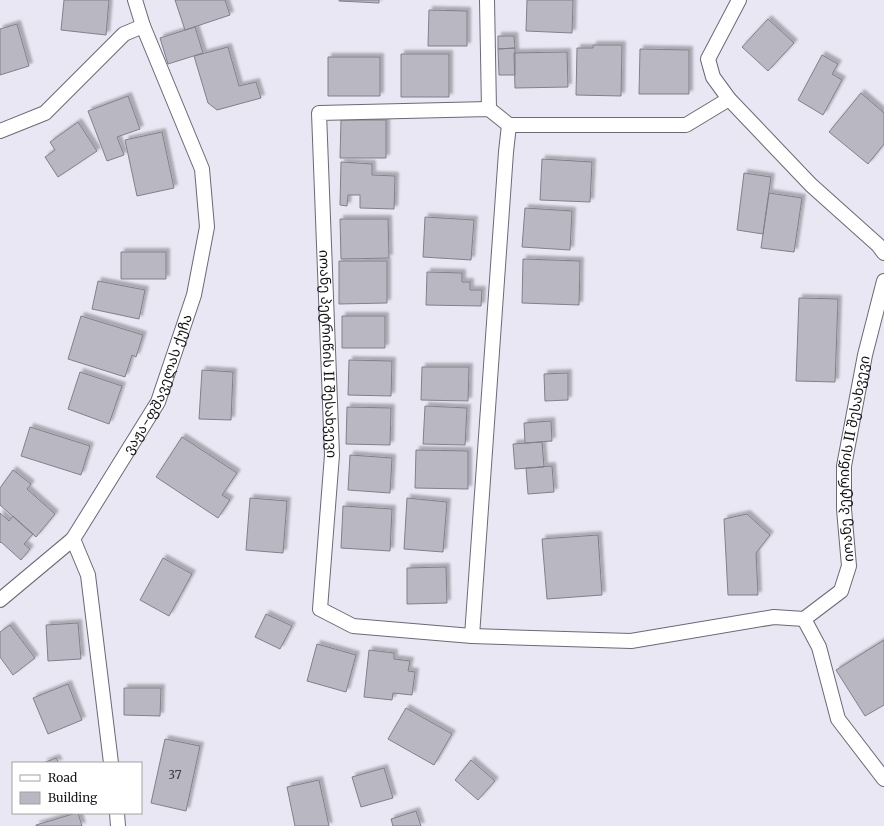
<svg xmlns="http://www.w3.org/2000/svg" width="884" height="826" viewBox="0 0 884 826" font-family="Merriweather,'Noto Sans Georgian',serif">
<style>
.building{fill:#b8b7c2;stroke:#81808b;filter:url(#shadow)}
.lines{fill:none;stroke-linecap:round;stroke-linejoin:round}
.minor-casing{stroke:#6b6a74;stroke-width:16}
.minor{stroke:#fff;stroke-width:14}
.labels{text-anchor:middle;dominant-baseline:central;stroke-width:3.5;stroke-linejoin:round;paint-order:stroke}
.number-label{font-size:12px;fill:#3e3e44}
.street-label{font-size:14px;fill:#16161a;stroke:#fff}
</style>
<defs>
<filter id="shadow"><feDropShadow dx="3.5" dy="-3.5" stdDeviation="1" flood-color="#0004"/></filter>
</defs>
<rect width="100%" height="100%" fill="#e8e7f3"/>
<path class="building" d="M 64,0 L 109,0 L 106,35 L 61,30 Z
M 175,0 L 225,0 L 230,15 L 185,30 Z
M 339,0 L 379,0 L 379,3 L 339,1 Z
M 527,0 L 573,0 L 572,33 L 526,31 Z
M 429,10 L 467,11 L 467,46 L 428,46 Z
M 768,19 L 794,43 L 768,71 L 742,47 Z
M 17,24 L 29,66 L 0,75 L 0,29 Z
M 195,27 L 203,53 L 168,64 L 160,38 Z
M 498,36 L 514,36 L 515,48 L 498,49 Z
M 593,45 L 622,45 L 621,96 L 576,95 L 577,48 L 593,48 Z
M 228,47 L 239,86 L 256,82 L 261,98 L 217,110 L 208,103 L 194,56 Z
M 515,48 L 515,75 L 499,75 L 498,49 Z
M 640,49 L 689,50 L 689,94 L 639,94 Z
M 567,52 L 568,87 L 515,88 L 514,53 Z
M 401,54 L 449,54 L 449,97 L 401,97 Z
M 822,55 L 838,64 L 832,74 L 842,80 L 823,115 L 798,100 Z
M 328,57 L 380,57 L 380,96 L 328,96 Z
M 861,93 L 884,113 L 884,144 L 868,164 L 829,132 Z
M 128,96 L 140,129 L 117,137 L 124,155 L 107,161 L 88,111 Z
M 341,120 L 386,120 L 386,158 L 340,158 Z
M 78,122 L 97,151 L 58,177 L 45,157 L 55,150 L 50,142 Z
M 162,132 L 174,188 L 137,196 L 125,140 Z
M 542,159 L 592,162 L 590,202 L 540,200 Z
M 341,162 L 372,164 L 372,175 L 395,176 L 394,209 L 360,208 L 360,195 L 348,195 L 347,206 L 340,205 Z
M 744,173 L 771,177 L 763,234 L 737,230 Z
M 769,193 L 802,198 L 794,252 L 761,248 Z
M 525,208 L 572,211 L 570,250 L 522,247 Z
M 425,217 L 474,220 L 471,260 L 423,257 Z
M 340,219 L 388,219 L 389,258 L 341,259 Z
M 121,252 L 166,252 L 166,279 L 121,279 Z
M 523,259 L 580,261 L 579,305 L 522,303 Z
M 339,261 L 387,261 L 387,303 L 339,304 Z
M 427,272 L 462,273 L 462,282 L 470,282 L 470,290 L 482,290 L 481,306 L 426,305 Z
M 98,281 L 145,290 L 139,319 L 92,309 Z
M 799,298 L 838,299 L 835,382 L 796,381 Z
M 81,316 L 143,335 L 136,357 L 132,355 L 125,377 L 68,359 Z
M 342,316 L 385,316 L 385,348 L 342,348 Z
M 349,360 L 392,361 L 391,396 L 348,395 Z
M 422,367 L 469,367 L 468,401 L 421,400 Z
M 202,370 L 233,372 L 231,420 L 199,419 Z
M 80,372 L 122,386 L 109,424 L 68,409 Z
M 568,373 L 568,400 L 545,401 L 544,374 Z
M 425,406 L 467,408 L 465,445 L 423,444 Z
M 347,407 L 391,408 L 390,445 L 346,444 Z
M 551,421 L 552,441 L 525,443 L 524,423 Z
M 30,427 L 90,446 L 81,475 L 21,456 Z
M 182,437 L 237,473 L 222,495 L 230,500 L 218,518 L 156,477 Z
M 542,442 L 544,467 L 515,469 L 513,444 Z
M 416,450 L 468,451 L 468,489 L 415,488 Z
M 350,455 L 392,458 L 390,493 L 348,490 Z
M 552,466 L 554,492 L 528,494 L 526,468 Z
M 13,470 L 31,484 L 27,489 L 55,514 L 36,537 L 0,505 L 0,488 Z
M 250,498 L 287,501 L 283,553 L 246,550 Z
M 407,498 L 447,502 L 443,552 L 404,549 Z
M 343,506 L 392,509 L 390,551 L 341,548 Z
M 0,513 L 9,521 L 13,516 L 33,534 L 24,544 L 30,549 L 21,560 L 1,542 L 0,543 Z
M 747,514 L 770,535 L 756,553 L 758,595 L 728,595 L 724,519 Z
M 598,535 L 602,595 L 547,599 L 542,539 Z
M 163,558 L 192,574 L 169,616 L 140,600 Z
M 446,567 L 447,603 L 407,604 L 407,568 Z
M 266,614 L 292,626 L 280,649 L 255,637 Z
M 78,623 L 81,659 L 48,661 L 46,625 Z
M 10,625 L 35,658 L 13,675 L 0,657 L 0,632 Z
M 884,640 L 884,705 L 865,716 L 836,670 Z
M 317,644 L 356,655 L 346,692 L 307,681 Z
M 369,650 L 394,653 L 394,659 L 410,661 L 408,671 L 415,672 L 412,695 L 393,693 L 392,700 L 364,697 Z
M 68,684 L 82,720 L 48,734 L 33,698 Z
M 124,688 L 161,688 L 160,716 L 124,715 Z
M 406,708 L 452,734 L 434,765 L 388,739 Z
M 165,739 L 200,746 L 186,811 L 151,803 Z
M 56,758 L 59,763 L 43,763 Z
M 471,760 L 495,781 L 478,800 L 455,780 Z
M 384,768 L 393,798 L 361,807 L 352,777 Z
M 319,780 L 329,826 L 295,826 L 287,787 Z
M 416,811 L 421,826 L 393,826 L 391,819 Z
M 76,813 L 78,813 L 82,826 L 36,826 L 36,825 Z"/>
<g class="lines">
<g class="minor-casing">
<g id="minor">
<path d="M 487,0 L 489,109"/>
<path d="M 739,0 L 708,59 L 713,77 L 729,99 L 811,185 L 878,245 L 884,253"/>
<path id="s1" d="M 729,99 L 686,125 L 509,125 L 489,109 L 319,113 L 332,455 L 320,609 L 353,626 L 472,636 L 631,641 L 774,617 L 804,619 L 819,647 L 838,719 L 884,779"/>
<path d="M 0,131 L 45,113 L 124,34 L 143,26"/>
<path d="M 0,600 L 73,539"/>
<path id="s2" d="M 804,619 L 841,591 L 849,566 L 844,509 L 844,466 L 865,355 L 884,281"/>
<path d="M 472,636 L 506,152 L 509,125"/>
<path id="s3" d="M 111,763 L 88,575 L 73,539 L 158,402 L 194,295 L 207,227 L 202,169 L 143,26 L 135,0"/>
<path d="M 117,813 L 118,826"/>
</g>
</g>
<use href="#minor" class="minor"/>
</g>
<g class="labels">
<g class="number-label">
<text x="175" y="774">37</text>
</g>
<g class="street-label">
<text stroke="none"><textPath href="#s1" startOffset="664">იოანე პეტრიწის II შესახვევი</textPath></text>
<text stroke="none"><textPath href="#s3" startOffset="406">ვაჟა-ფშაველას ქუჩა</textPath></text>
<text stroke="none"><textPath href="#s2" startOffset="181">იოანე პეტრიწის II შესახვევი</textPath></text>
</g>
</g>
<rect x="12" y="762" width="130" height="52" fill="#ffffff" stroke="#a2a2a3"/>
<rect x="20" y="775" width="20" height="6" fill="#ffffff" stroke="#a2a2a3"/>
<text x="48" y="782" font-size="12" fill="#16161a">Road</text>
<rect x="20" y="792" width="20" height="12" fill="#b8b7c2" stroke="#a2a2a3"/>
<text x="48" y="802" font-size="12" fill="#16161a">Building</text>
</svg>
